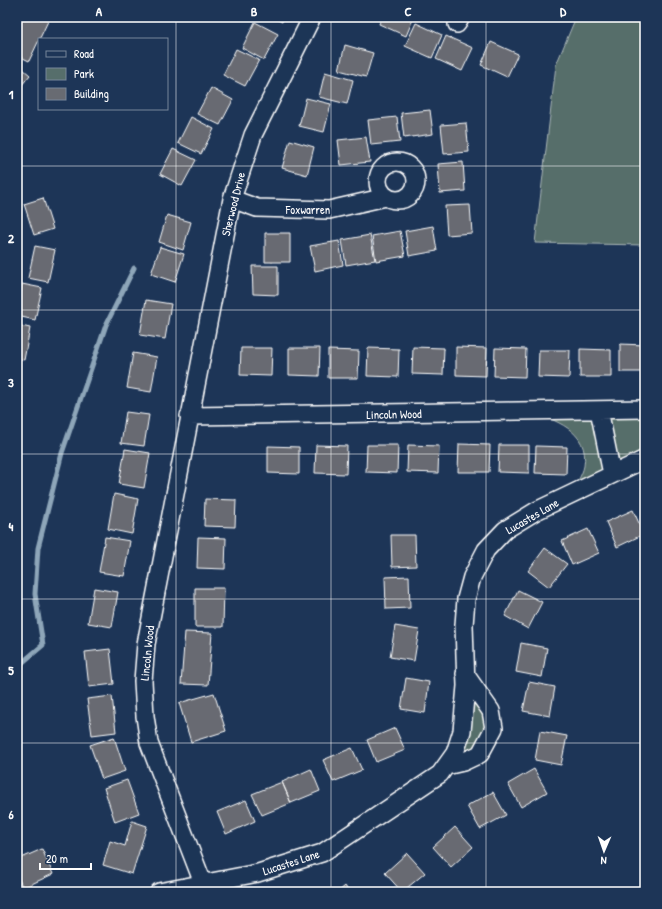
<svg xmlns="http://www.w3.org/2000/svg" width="662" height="909" viewBox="0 0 662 909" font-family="'Patrick Hand',sans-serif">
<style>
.green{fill:#566e6b;stroke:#aab6b5}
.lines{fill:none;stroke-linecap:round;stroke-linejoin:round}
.stream{stroke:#8ea6b9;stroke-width:5}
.building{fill:#686b72;stroke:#fff}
.street-casing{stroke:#fff;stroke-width:20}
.street{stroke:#1d3557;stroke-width:17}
.grid{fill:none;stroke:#fff;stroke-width:1;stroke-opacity:0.55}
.labels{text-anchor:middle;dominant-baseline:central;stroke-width:4;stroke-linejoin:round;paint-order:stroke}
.street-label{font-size:12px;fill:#fff;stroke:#1d3557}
.neatline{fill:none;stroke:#fff;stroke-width:1.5}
.grid-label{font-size:13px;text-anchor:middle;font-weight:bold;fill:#fff}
</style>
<rect width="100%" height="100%" fill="#1d3557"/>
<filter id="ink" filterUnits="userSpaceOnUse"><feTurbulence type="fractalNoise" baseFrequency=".025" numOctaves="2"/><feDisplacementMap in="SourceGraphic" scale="8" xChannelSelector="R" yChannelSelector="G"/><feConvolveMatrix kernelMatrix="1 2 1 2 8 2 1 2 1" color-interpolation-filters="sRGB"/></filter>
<g filter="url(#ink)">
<path class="green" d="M 576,17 L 645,17 L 645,245 L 535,243 L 556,65 Z
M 645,409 L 645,459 L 571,494 C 575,485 582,476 584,466 C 590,430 554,420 529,411 Z
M 466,686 L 491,711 L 480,754 L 455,753 Z"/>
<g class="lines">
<path class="stream" d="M 17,667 L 43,645 L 35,594 L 38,548 L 62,453 L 106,325 L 134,268"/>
</g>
<path class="building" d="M 22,17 L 50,17 L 29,61 L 17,55 L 17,27 Z
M 272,17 L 284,17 L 282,22 Z
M 382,17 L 414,17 L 406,36 L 379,24 Z
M 255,22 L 278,34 L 264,60 L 242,48 Z
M 416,23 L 442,35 L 432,58 L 405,46 Z
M 446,36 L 473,48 L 462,71 L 436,59 Z
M 491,42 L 518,54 L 507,77 L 481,65 Z
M 345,45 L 373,53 L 366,77 L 339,70 Z
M 236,49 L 259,60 L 245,86 L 223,75 Z
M 17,64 L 30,75 L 17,91 Z
M 325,72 L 353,80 L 347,104 L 319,97 Z
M 211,88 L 233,100 L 220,125 L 197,114 Z
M 306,98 L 331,104 L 324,132 L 299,126 Z
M 430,110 L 433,134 L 404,138 L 401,113 Z
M 191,117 L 214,129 L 201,154 L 178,143 Z
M 397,117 L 400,142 L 371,145 L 368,120 Z
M 466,123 L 469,152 L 444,154 L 441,125 Z
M 366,137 L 370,162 L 341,165 L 338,140 Z
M 290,140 L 314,147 L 307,175 L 282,168 Z
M 173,149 L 196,160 L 182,186 L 160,174 Z
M 463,162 L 465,191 L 440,193 L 438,164 Z
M 43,198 L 53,229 L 34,235 L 24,204 Z
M 470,205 L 472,233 L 447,235 L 445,206 Z
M 167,215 L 191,222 L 183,250 L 159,242 Z
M 433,226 L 437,251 L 409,256 L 405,231 Z
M 400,231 L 405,256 L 376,261 L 372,236 Z
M 265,233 L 290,233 L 290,262 L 265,262 Z
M 370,235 L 375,260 L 346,265 L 342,240 Z
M 339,241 L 343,265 L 315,271 L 310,246 Z
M 35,246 L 55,250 L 48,282 L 28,278 Z
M 160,247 L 184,254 L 175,282 L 151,274 Z
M 252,266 L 278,266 L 278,295 L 253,294 Z
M 22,284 L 42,288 L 35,320 L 17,316 Z
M 146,300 L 171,304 L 165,339 L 140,335 Z
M 17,325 L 30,328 L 24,360 L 17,358 Z
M 620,344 L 645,345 L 645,372 L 620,372 Z
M 413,347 L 444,348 L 443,375 L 412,374 Z
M 456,347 L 487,348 L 486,376 L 456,375 Z
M 241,348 L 272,348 L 271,376 L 240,375 Z
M 289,348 L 320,348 L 319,376 L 289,375 Z
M 368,348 L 399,349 L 398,377 L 367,376 Z
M 495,348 L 526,349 L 525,377 L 494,376 Z
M 580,349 L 611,350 L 611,377 L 580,377 Z
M 328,350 L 359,351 L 358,378 L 328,378 Z
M 539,350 L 570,350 L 569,378 L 538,377 Z
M 133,353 L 157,357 L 151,392 L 127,388 Z
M 126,412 L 149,415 L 144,446 L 121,443 Z
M 459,444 L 490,445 L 489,472 L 458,472 Z
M 316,445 L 347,446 L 346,474 L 315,473 Z
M 367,445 L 398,445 L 397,473 L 366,472 Z
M 408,445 L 439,446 L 438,473 L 407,472 Z
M 499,445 L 529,445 L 529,473 L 498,472 Z
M 268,446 L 299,447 L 299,474 L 268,473 Z
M 536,446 L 567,447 L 566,474 L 535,473 Z
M 125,449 L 150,453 L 144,488 L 119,484 Z
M 114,494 L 138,499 L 132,534 L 108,529 Z
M 205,499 L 236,500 L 235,527 L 204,526 Z
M 633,510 L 644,534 L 617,547 L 606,522 Z
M 588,529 L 599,553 L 572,565 L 562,541 Z
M 391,535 L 415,535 L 416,566 L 392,567 Z
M 105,537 L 130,541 L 124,576 L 99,572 Z
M 198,537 L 226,538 L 225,569 L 197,568 Z
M 545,548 L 567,564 L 549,587 L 528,571 Z
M 409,576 L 410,608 L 386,609 L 385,577 Z
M 94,588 L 118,592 L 112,627 L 88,623 Z
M 195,588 L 224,588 L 223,627 L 195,627 Z
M 518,590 L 542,602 L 528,629 L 505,616 Z
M 395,626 L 419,630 L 414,661 L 390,657 Z
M 185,632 L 212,633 L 208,685 L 181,684 Z
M 521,643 L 547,648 L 542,677 L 516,672 Z
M 110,649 L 114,684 L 89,687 L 85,652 Z
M 406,678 L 429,682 L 425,713 L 401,709 Z
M 529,682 L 555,687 L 550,716 L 523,711 Z
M 214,693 L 226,731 L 191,742 L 179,703 Z
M 112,696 L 116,732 L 92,735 L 87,699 Z
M 395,728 L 405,750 L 376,762 L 367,740 Z
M 540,731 L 567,736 L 561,765 L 535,760 Z
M 114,737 L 125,771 L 102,779 L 90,745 Z
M 352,748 L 362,770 L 333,782 L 323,760 Z
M 311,769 L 320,791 L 291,803 L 282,782 Z
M 534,769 L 547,792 L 521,807 L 508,784 Z
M 127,780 L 139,813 L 115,822 L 104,788 Z
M 282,782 L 291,803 L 262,815 L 252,794 Z
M 493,792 L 506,815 L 480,829 L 467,806 Z
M 246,800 L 255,821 L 226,834 L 217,812 Z
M 132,821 L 147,826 L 132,874 L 103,865 L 110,841 L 125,846 Z
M 455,827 L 473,847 L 451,867 L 433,847 Z
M 42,849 L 53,874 L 23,888 L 17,875 L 17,860 Z
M 407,853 L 425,873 L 402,892 L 385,873 Z
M 345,886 L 349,892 L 338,892 Z"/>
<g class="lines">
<g class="street-casing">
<path id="street" d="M 457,24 L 461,17
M378 181a19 19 0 1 1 38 0a19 19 0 1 1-38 0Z
M 232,199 L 257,208 L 329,210 L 386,197
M 599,410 L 612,474
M 189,416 L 645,409
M 446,766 L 463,762 L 480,754 L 494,728 L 491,711 L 465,674
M 203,883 L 149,743 L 145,716 L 143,681 L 146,644 L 232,199 L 253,135 L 312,17
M 159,892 L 258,873 L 322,853 L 440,774 L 455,753 L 462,731 L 466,686 L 464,625 L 466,599 L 472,577 L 486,550 L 505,530 L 536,511 L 645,459"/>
</g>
<use href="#street" class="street"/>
</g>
</g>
<path class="grid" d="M 176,17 L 176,892M 331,17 L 331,892M 486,17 L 486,892M 17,166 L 645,166M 17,310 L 645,310M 17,454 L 645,454M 17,599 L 645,599M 17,743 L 645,743"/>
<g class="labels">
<g class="street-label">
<text transform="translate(233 204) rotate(-76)">Sherwood Drive</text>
<text x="308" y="209">Foxwarren</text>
<text transform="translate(394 414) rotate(-1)">Lincoln Wood</text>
<text transform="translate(532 516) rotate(-30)">Lucastes Lane</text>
<text transform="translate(147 653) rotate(-84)">Lincoln Wood</text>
<text transform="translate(291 862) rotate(-18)">Lucastes Lane</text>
</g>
</g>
<rect width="662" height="909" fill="none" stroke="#1d3557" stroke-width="44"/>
<rect x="38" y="38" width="130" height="72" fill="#1d3557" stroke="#77869a"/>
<rect x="46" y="51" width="20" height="6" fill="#1d3557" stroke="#77869a"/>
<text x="74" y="58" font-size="12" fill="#ffffff">Road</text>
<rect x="46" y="68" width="20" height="12" fill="#566e6b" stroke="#77869a"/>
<text x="74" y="78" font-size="12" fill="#ffffff">Park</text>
<rect x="46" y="88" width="20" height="12" fill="#686b72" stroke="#77869a"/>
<text x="74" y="98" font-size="12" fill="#ffffff">Building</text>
<g transform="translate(604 851) rotate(182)" stroke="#1d3557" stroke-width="3" paint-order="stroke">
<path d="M0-3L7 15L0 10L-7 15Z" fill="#ffffff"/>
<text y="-6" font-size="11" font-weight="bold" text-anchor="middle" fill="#ffffff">N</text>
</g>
<path d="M40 863v6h51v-6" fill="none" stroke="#ffffff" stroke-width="2"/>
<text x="46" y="863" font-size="12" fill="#ffffff" stroke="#1d3557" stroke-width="3" paint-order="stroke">20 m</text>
<rect x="22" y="22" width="618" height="865" class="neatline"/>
<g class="grid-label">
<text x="99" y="16">A</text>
<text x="254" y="16">B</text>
<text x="408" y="16">C</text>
<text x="563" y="16">D</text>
<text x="11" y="99">1</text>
<text x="11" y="243">2</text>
<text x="11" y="387">3</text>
<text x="11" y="531">4</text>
<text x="11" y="675">5</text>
<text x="11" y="819">6</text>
</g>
</svg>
